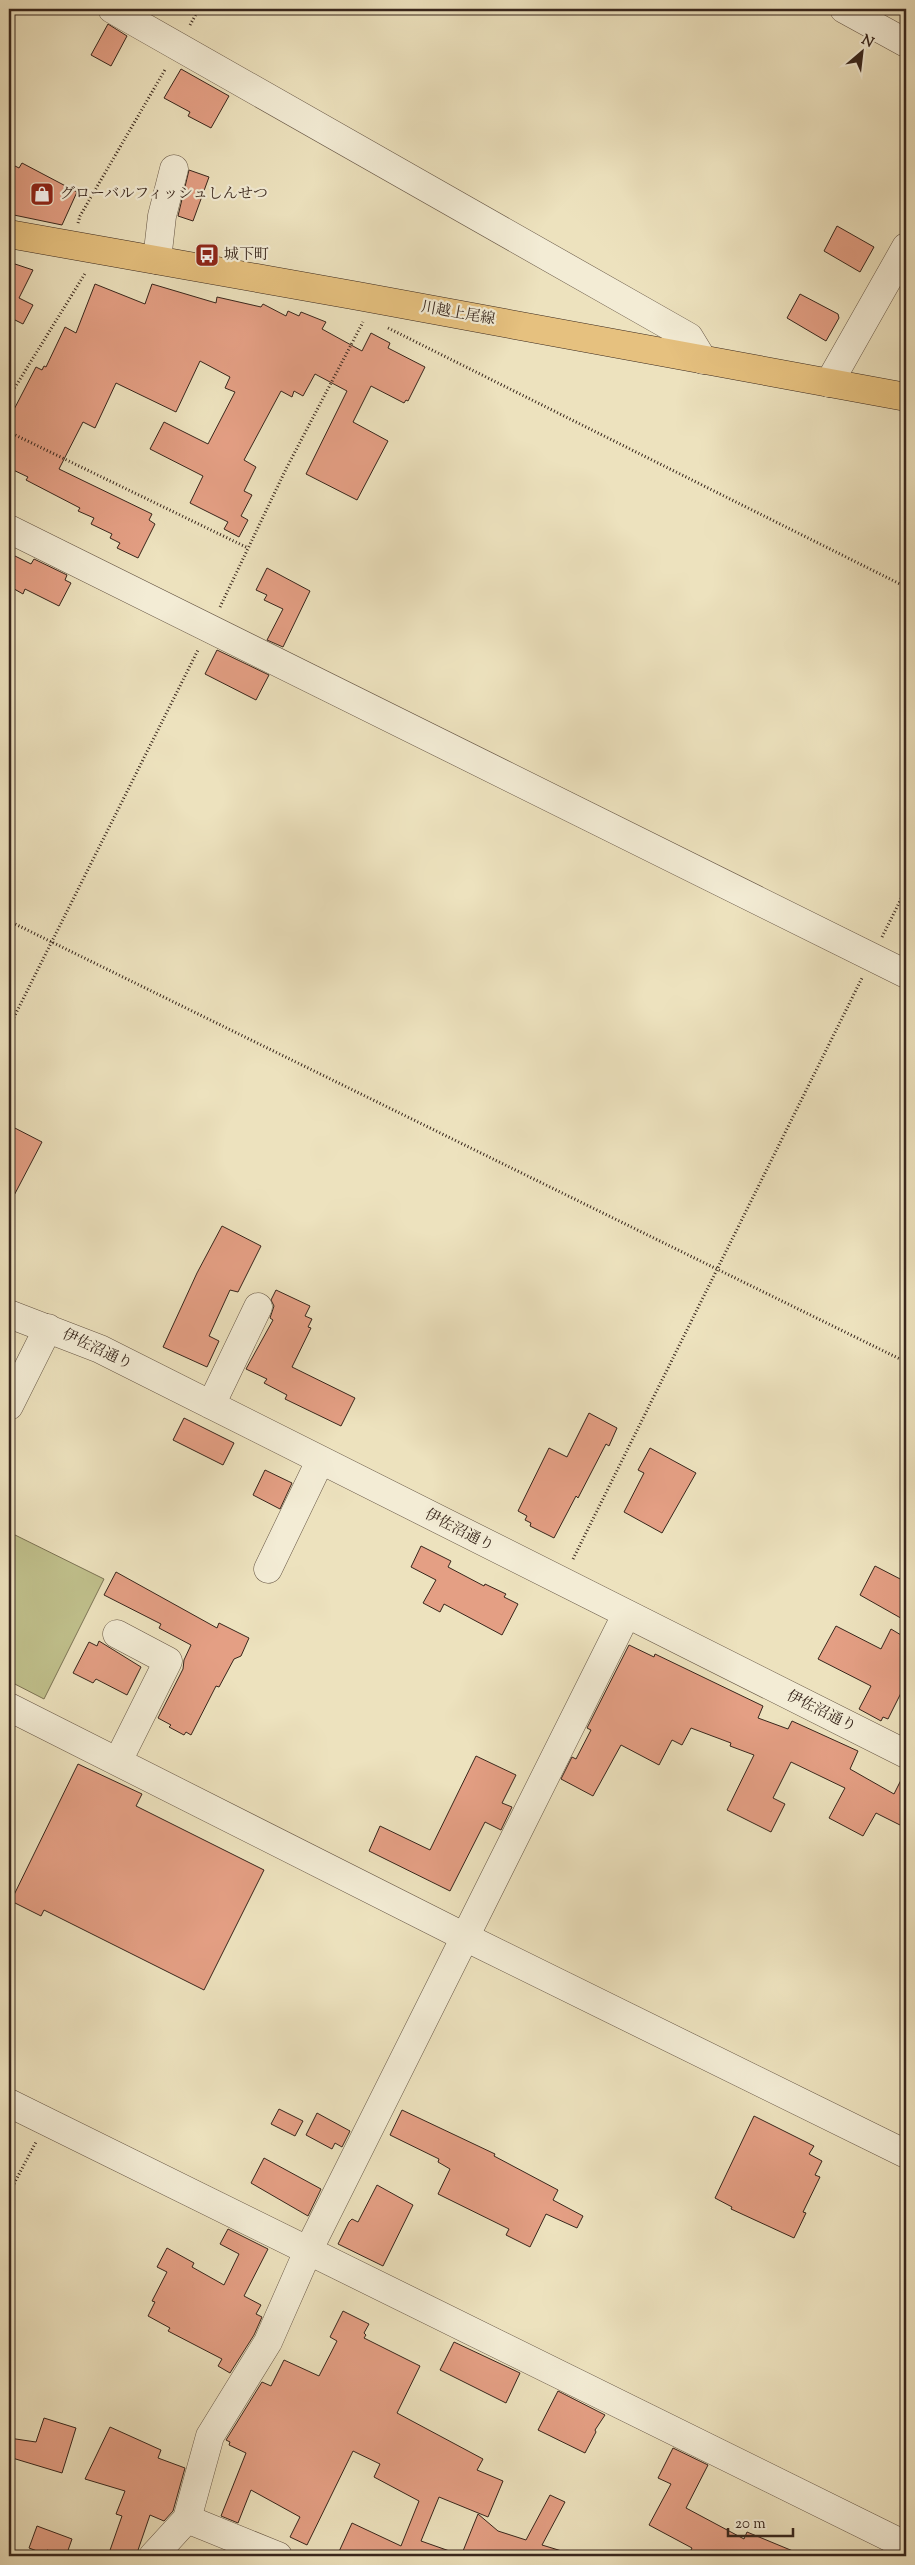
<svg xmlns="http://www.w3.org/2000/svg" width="915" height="2565" viewBox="0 0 915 2565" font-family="'Sorts Mill Goudy','Noto Serif JP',serif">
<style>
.green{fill:#c0c08c;stroke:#7c7354}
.building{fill:#e49f84;stroke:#38261c}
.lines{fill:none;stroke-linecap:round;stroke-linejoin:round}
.minor-casing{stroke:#655544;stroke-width:29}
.major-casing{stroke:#38261c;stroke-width:29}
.path{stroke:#38261c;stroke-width:3;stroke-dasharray:1 2.5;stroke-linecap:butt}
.minor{stroke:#f3ecd5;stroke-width:28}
.major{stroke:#e6c17f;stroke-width:28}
.labels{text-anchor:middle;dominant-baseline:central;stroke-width:4.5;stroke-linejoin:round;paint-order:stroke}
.poi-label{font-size:15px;fill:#38261c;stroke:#f3ecd5;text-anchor:start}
.street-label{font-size:15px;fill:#38261c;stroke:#f3ecd5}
</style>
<rect width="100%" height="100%" fill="#ede2be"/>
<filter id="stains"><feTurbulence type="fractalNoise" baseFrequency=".004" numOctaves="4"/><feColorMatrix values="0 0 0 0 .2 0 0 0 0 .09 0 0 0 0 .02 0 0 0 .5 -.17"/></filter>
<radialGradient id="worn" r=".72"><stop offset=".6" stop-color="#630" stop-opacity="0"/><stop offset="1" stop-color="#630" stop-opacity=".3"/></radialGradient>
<path class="green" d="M 9,1532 L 104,1579 L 44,1699 L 9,1681 Z"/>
<path class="building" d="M 108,24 L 127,36 L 111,66 L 91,55 Z
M 181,69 L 229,96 L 211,128 L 188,116 L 190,112 L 164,98 Z
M 9,163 L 19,168 L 22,163 L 77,192 L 62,225 L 9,214 Z
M 189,170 L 209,177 L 193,221 L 178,216 Z
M 837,226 L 874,247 L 860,272 L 824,251 Z
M 9,262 L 33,270 L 19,298 L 33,305 L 23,324 L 9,317 Z
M 95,284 L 145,304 L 152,284 L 216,303 L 217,297 L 261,307 L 263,304 L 286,316 L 288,311 L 299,316 L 301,312 L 326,322 L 322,329 L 362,351 L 371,333 L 390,343 L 388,348 L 425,367 L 408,401 L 406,400 L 404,403 L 371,386 L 353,422 L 388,441 L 357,500 L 306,474 L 347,391 L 315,374 L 303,396 L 294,391 L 292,397 L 281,391 L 244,460 L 256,467 L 244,491 L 252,495 L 241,516 L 248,520 L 239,537 L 224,529 L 228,522 L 190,503 L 203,476 L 150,449 L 164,422 L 208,444 L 235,392 L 225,388 L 230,377 L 200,361 L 176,412 L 116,383 L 95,428 L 83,422 L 59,469 L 152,514 L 149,520 L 155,524 L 138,558 L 117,548 L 120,543 L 110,538 L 112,534 L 91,524 L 94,518 L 78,511 L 80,508 L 26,480 L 28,477 L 9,468 L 9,419 L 36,367 L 42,370 L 44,366 L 46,367 L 65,327 L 76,333 Z
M 800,294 L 838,314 L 839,318 L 826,341 L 787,318 Z
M 9,553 L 31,564 L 34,559 L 67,575 L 65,580 L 71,583 L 59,606 L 25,589 L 23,594 L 9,586 Z
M 267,568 L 310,591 L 283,647 L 267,640 L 283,609 L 264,600 L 267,595 L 256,590 Z
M 217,650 L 269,675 L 256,700 L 205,674 Z
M 9,1125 L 42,1142 L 9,1205 Z
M 222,1226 L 261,1246 L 238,1292 L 230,1290 L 209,1336 L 219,1341 L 207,1367 L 163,1347 L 197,1273 Z
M 276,1290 L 310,1306 L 305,1316 L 312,1319 L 308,1327 L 311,1328 L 292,1367 L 355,1398 L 341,1426 L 285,1399 L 287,1395 L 264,1383 L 267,1379 L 246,1369 L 273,1320 L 270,1318 L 274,1306 L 271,1300 Z
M 589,1413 L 617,1428 L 609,1446 L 606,1444 L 578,1498 L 576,1496 L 554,1538 L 530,1526 L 531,1523 L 525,1520 L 527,1516 L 518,1511 L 549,1448 L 567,1457 Z
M 184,1418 L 234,1443 L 223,1465 L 173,1440 Z
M 650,1448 L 696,1473 L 662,1533 L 624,1512 L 644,1473 L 638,1470 Z
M 265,1470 L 292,1483 L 280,1509 L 253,1495 Z
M 421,1546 L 451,1561 L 448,1567 L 484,1586 L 485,1584 L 506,1594 L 504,1597 L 518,1604 L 502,1635 L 444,1604 L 440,1612 L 423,1603 L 436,1580 L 411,1567 Z
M 875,1566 L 906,1582 L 906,1621 L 860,1595 Z
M 116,1572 L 217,1628 L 219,1623 L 249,1638 L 241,1656 L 234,1659 L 219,1687 L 216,1686 L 191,1735 L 186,1732 L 184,1735 L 169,1727 L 171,1725 L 158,1718 L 183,1669 L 184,1660 L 191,1645 L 159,1628 L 161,1624 L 104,1595 Z
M 836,1626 L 881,1649 L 891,1629 L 906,1638 L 906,1683 L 888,1719 L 883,1717 L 881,1721 L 859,1709 L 871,1686 L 818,1659 Z
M 99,1641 L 141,1667 L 127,1695 L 96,1679 L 93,1683 L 73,1673 L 89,1642 L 97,1646 Z
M 629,1645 L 654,1657 L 655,1654 L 763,1706 L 758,1718 L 788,1729 L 792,1721 L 858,1751 L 850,1769 L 894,1794 L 906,1770 L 906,1828 L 876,1813 L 863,1836 L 829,1818 L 845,1788 L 791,1762 L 773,1798 L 785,1804 L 771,1832 L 727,1810 L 754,1755 L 730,1746 L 731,1743 L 691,1728 L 682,1745 L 672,1740 L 659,1765 L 621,1745 L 593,1796 L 561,1779 L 572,1757 L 576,1759 L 591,1730 L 587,1728 Z
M 476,1756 L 516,1775 L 502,1803 L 512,1807 L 501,1830 L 485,1822 L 450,1891 L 369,1851 L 380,1826 L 430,1850 Z
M 78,1764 L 142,1794 L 136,1806 L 264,1870 L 204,1990 L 44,1910 L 41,1916 L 11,1901 Z
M 279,2109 L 303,2121 L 295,2136 L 271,2124 Z
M 402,2110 L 495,2154 L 494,2156 L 558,2190 L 553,2200 L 583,2216 L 577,2228 L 546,2214 L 530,2247 L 506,2235 L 509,2229 L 438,2194 L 450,2169 L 438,2162 L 439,2159 L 390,2135 Z
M 317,2113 L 350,2131 L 342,2147 L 335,2143 L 332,2149 L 306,2135 Z
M 754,2116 L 814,2146 L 809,2154 L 822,2161 L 815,2175 L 820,2177 L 803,2212 L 806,2213 L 794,2238 L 731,2209 L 732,2207 L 715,2198 Z
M 264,2158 L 321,2189 L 308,2216 L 251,2183 Z
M 377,2185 L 413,2205 L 383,2266 L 338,2244 L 349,2222 L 352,2219 L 358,2222 Z
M 228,2229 L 268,2249 L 244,2296 L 261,2305 L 256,2314 L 262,2317 L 254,2335 L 230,2373 L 218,2366 L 222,2359 L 168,2331 L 170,2328 L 148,2316 L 155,2302 L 152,2301 L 167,2272 L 157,2267 L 167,2248 L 194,2263 L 192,2267 L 224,2285 L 239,2254 L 220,2244 Z
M 343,2311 L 369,2324 L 364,2333 L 366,2335 L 364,2338 L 420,2366 L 397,2413 L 483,2459 L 477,2470 L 503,2481 L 488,2517 L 439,2497 L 421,2541 L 458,2554 L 458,2556 L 337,2556 L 352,2523 L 401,2546 L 419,2501 L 374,2477 L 380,2464 L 353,2451 L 307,2545 L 290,2537 L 300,2517 L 251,2490 L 238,2523 L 221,2516 L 246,2453 L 229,2445 L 230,2442 L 226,2440 L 262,2382 L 271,2386 L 284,2360 L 319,2376 L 337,2341 L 330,2337 Z
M 454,2342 L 520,2373 L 506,2403 L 440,2370 Z
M 558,2391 L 605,2415 L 595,2430 L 596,2432 L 585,2453 L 538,2430 Z
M 44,2418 L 76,2428 L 62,2473 L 9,2457 L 9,2438 L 36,2442 Z
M 110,2427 L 161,2450 L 158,2458 L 185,2468 L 173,2511 L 164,2521 L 150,2515 L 136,2556 L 108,2556 L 122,2516 L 116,2514 L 125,2491 L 85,2479 Z
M 673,2448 L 708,2465 L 686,2508 L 744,2539 L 747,2532 L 805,2556 L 688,2556 L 692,2548 L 649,2525 L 671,2484 L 658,2478 Z
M 550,2495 L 565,2502 L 542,2545 L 565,2552 L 564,2556 L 461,2556 L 478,2514 L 498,2531 L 526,2540 Z
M 37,2526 L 72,2539 L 66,2556 L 47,2550 L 45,2554 L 29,2548 Z"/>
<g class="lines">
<g class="minor-casing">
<path id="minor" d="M 112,9 L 689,337 L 703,360
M 844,9 L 906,43
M 157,260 L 162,216 L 174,169
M 829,383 L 906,247
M 9,529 L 906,974
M 9,1314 L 100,1349 L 906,1754
M 211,1405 L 258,1307
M 9,1406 L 48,1328
M 268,1569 L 320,1461
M 117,1634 L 168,1661 L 118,1761
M 9,1707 L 465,1937 L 906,2154
M 9,2103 L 901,2543
M 187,2519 L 278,2556
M 153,2556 L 187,2519 L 210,2436 L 268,2342 L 308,2251 L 626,1615"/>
</g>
<g class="major-casing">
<path id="major" d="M 9,234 L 358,296 L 906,397"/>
</g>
<path class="path" d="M 190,25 L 199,9
M 78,223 L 80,216 L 166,68
M 388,328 L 906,587
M 9,397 L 86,272
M 9,432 L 248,548
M 220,607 L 286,469 L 363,322
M 9,921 L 906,1362
M 882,937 L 906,889
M 9,1027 L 198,650
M 573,1559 L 862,978
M 9,2193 L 36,2142"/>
<use href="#minor" class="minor"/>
<use href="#major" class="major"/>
</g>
<defs>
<g id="shop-square" transform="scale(1.25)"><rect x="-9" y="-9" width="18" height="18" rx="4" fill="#8f2418" stroke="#f3ecd5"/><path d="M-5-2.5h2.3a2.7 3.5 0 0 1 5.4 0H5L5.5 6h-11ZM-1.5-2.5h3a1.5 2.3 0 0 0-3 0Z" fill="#fff"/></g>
<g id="bus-square" transform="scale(1.25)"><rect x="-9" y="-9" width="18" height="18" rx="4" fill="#8f2418" stroke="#f3ecd5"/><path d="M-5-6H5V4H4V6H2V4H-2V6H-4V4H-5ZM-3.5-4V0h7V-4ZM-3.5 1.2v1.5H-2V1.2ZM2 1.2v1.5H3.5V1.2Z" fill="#fff"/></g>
</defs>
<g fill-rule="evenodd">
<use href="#shop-square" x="42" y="194"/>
<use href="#bus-square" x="207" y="255"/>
</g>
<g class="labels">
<g class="poi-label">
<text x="60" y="194">グローバルフィッシュしんせつ</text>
<text x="224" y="255">城下町</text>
</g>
<g class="street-label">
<text transform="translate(458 314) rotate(10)">川越上尾線</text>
<text transform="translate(97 1350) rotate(25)">伊佐沼通り</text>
<text transform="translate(459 1531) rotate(27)">伊佐沼通り</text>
<text transform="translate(821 1712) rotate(26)">伊佐沼通り</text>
</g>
</g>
<rect width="915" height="2565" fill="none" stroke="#ede2be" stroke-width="30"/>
<rect x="10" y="10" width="895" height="2545" fill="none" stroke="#38261c" stroke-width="2.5"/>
<rect x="15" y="15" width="885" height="2535" fill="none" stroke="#38261c"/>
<g transform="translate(862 52) rotate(28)" stroke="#f3ecd5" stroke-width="4" paint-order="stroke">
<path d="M0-4L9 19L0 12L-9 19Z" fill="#38261c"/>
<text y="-8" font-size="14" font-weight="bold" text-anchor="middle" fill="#38261c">N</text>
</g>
<path d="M728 2528v8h65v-8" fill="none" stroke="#38261c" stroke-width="2.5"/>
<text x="735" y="2528" font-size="15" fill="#38261c" stroke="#f3ecd5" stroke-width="4" paint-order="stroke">20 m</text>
<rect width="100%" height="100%" filter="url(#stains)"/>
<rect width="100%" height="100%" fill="url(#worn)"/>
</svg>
